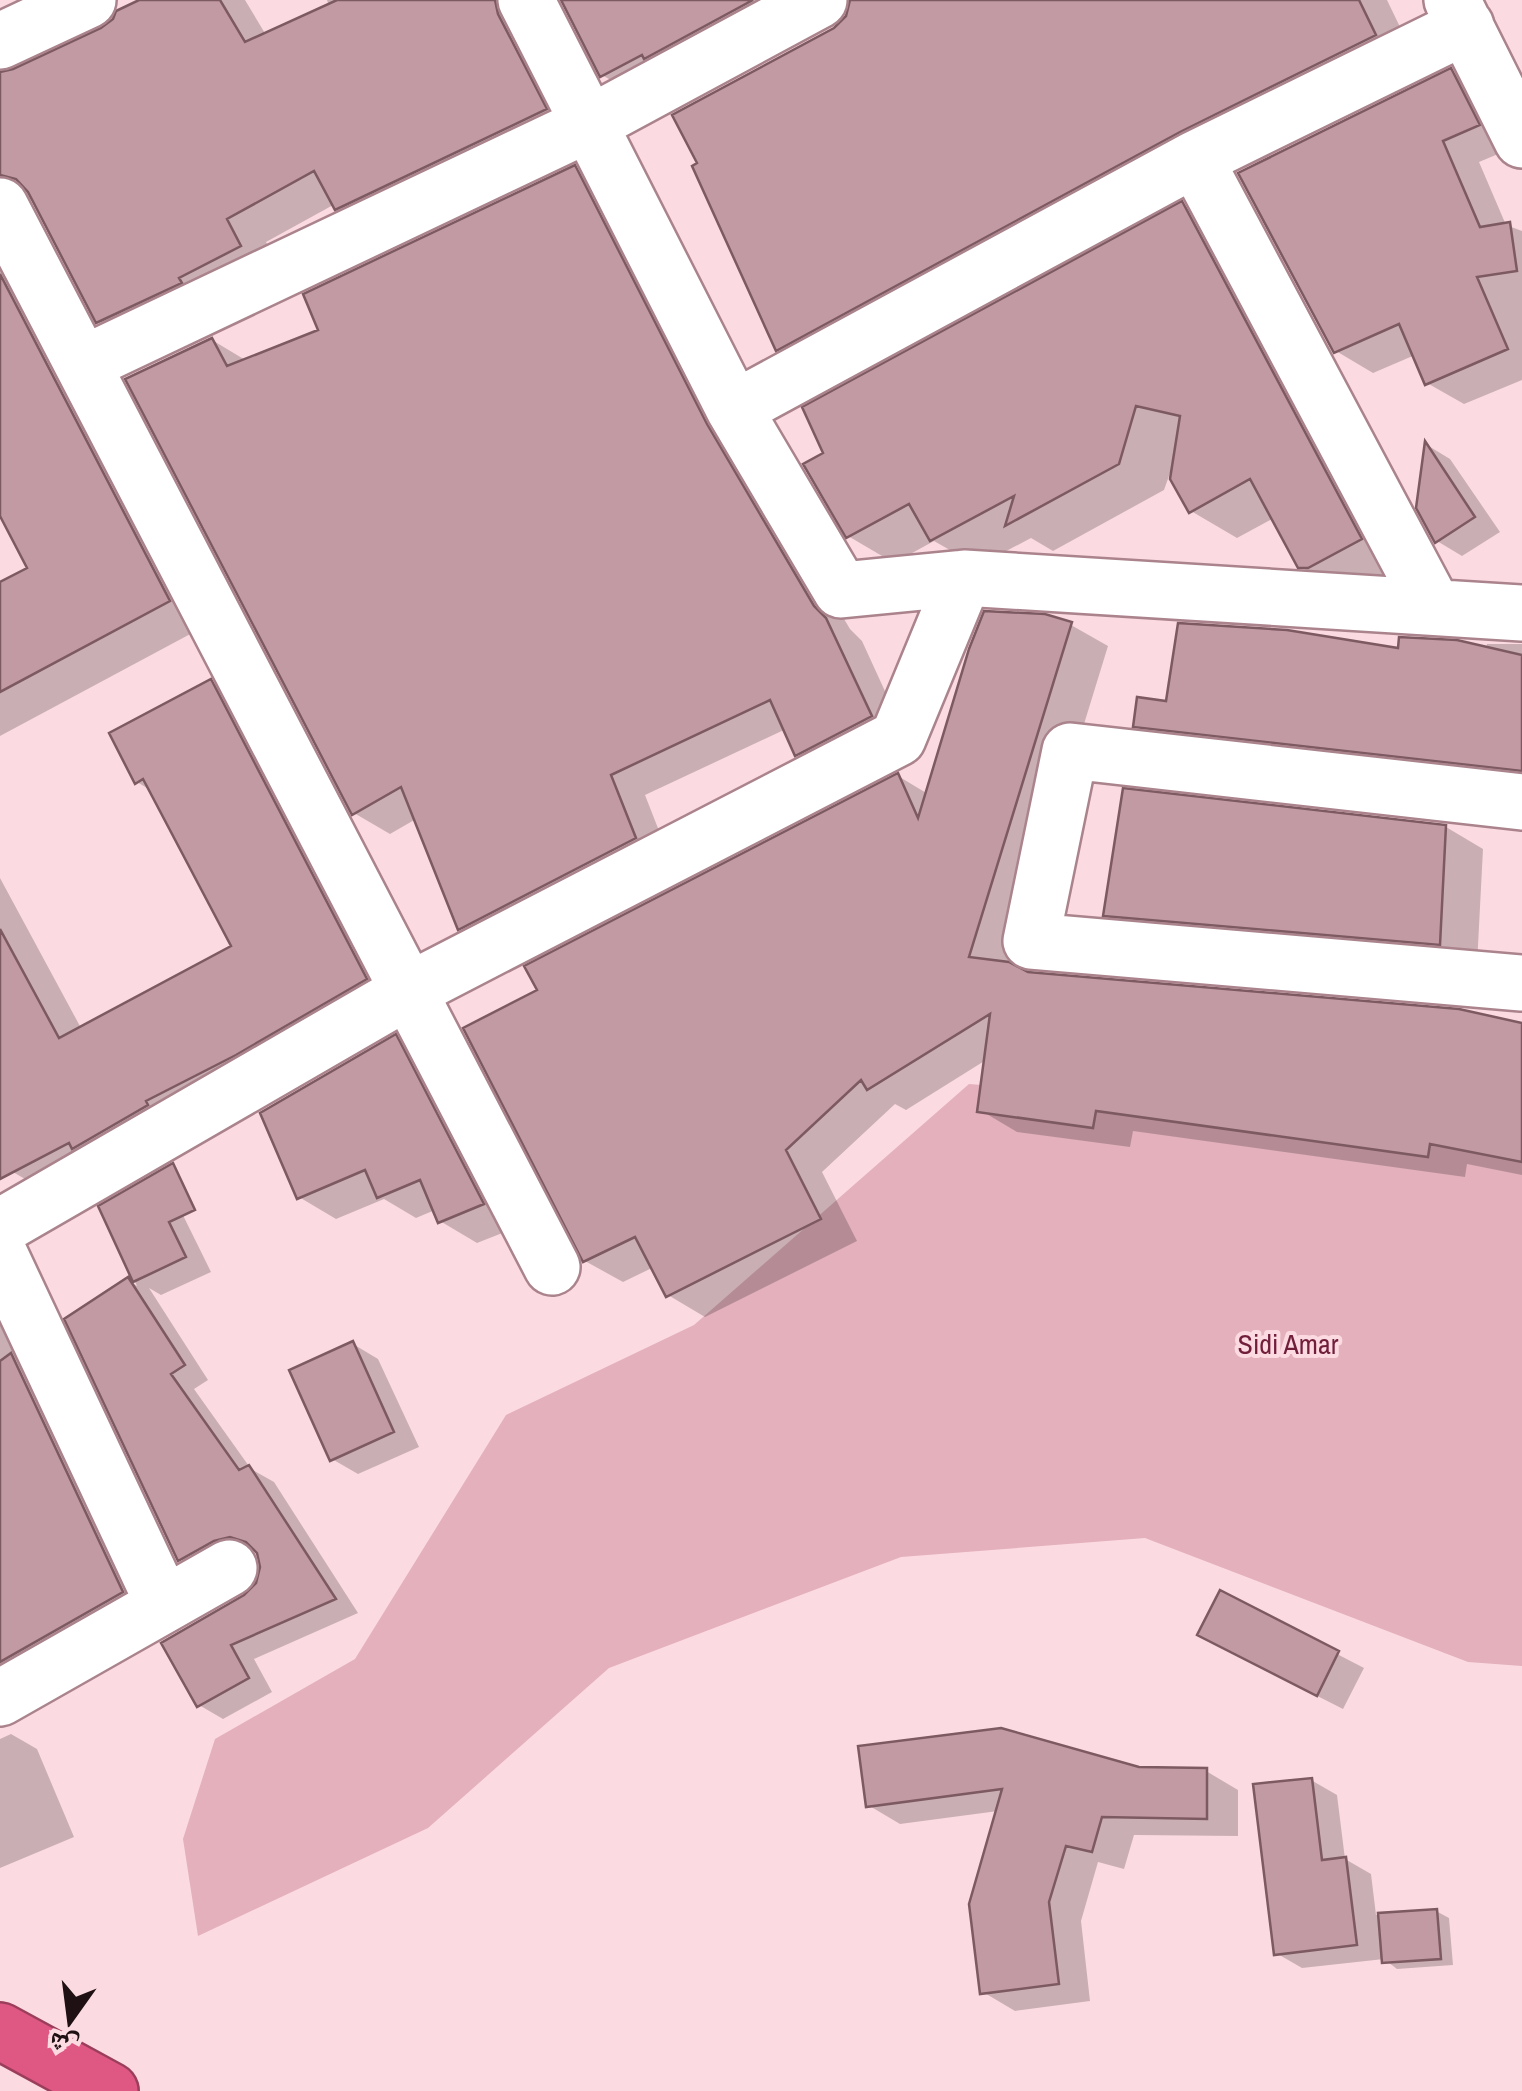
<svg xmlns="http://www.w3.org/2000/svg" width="1522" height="2091" viewBox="0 0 1522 2091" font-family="'Archivo Narrow','Noto Naskh Arabic',sans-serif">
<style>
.green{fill:#e3b0bc}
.shadow{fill:#0003}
.building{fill:#c29aa3;stroke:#7d5962;stroke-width:2.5}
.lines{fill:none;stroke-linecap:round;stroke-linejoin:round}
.minor-casing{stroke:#aa838c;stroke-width:60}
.highway-casing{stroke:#9b3e5c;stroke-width:60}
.minor{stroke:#fff;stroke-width:55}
.highway{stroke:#df5783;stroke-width:55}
.labels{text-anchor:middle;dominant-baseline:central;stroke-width:8;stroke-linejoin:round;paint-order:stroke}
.park-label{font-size:28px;fill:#711e3b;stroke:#fcdae2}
</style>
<rect width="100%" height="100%" fill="#fcdae2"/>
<path class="green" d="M 969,1084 L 1522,1128 L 1522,1666 L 1468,1662 L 1145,1538 L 901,1557 L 609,1668 L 428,1828 L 198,1936 L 183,1839 L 215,1739 L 355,1659 L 506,1415 L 694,1325 Z"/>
<path class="shadow" d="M 141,0 L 245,0 L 266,35 L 329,6 L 327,0 L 547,0 L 585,133 L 378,231 L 335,204 L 266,242 L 280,269 L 138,345 L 98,321 L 34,199 L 26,201 L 209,624 L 0,736 L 0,585 L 30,569 L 0,511 L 0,74 L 14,72 L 103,30 Z
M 564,0 L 835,0 L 643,99 L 602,75 Z
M 852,0 L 1387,0 L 1415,58 L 818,372 L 778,349 L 835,30 L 847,19 Z
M 1451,71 L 1488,92 L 1515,147 L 1479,162 L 1506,225 L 1522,231 L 1522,380 L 1464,404 L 1427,383 L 1415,355 L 1373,373 L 1336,351 Z
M 575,168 L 610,189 L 742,447 L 850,629 L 862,641 L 906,737 L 833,775 L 797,754 L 786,729 L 645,795 L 670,859 L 495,949 L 460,928 L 416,819 L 390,834 L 354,813 L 212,340 L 247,361 L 321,331 Z
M 1182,204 L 1228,231 L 1406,565 L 1356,593 L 1346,593 L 1299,566 L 1274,518 L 1237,538 L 1191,511 L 1170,473 L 1164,490 L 1053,551 L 1031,538 L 978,566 L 934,541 L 894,563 L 848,536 Z
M 1427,445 L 1450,459 L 1500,532 L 1462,556 L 1437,541 Z
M 1071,625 L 1108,646 L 1010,965 L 1028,975 L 1522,1025 L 1522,1175 L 1467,1164 L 1465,1177 L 1133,1131 L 1130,1147 L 1017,1132 L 980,1110 L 986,1060 L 906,1110 L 895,1104 L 822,1172 L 857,1241 L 705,1317 L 668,1295 L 654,1267 L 623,1282 L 585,1261 L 540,991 L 898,776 L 928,794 Z
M 1487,644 L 1522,644 L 1522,786 L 1172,747 L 1135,725 L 1168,704 L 1400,650 L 1486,649 Z
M 211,682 L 253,706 L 407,1003 L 54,1196 L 13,1172 L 0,1171 L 0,878 L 81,1028 L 235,947 L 152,791 L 137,782 Z
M 1446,827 L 1483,849 L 1477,965 L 1143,936 L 1105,914 Z
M 396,1037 L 433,1059 L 520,1226 L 477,1243 L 440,1221 L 435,1210 L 416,1218 L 384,1199 L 336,1219 L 299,1197 Z
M 176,1201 L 211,1272 L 161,1295 L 149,1288 L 208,1380 L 194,1389 L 251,1469 L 274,1482 L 358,1613 L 254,1659 L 272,1692 L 223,1719 L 199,1705 L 246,1597 L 259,1584 L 263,1567 L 256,1550 L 239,1554 L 204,1573 L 180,1559 L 128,1280 L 137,1286 L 103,1212 Z
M 0,1294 L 164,1616 L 0,1675 Z
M 353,1344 L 378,1359 L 419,1447 L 358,1474 L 332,1459 Z
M 1221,1594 L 1364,1668 L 1343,1709 L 1225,1649 Z
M 11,1734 L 37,1749 L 74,1837 L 0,1868 L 0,1739 Z
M 1139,1770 L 1206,1771 L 1238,1790 L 1238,1836 L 1134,1835 L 1124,1869 L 1098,1862 L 1081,1921 L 1090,2001 L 1015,2011 L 983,1992 L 998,1811 L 900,1824 L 868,1805 Z
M 1311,1780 L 1337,1795 L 1345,1859 L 1371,1874 L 1376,1915 L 1436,1911 L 1449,1918 L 1453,1965 L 1397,1969 L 1384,1959 L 1302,1968 L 1276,1953 Z"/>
<path class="building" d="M 139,0 L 220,0 L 245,42 L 337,0 L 495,0 L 498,14 L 547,109 L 335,210 L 314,171 L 227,219 L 241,246 L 179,278 L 182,283 L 96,323 L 28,192 L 16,179 L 0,175 L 0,72 L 13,69 L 101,28 L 113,19 L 116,11 Z
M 561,0 L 753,0 L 644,59 L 642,55 L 600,77 Z
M 850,0 L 1359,0 L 1376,35 L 1180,132 L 776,351 L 692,166 L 697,163 L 672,115 L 834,28 L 846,16 Z
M 1451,68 L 1480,125 L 1443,141 L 1480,227 L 1510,222 L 1517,271 L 1477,277 L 1508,349 L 1425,385 L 1399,324 L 1334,353 L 1238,173 Z
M 575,165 L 707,424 L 814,606 L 826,618 L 872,716 L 795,756 L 770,700 L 611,775 L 636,838 L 458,930 L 401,787 L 352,815 L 125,379 L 212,338 L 227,366 L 318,330 L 303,294 Z
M 1182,201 L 1362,539 L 1308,568 L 1298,568 L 1250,479 L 1189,513 L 1170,479 L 1180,416 L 1136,406 L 1119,464 L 1005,526 L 1014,496 L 930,541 L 909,504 L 846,538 L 803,464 L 823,453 L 802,407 Z
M 0,274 L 170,601 L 0,692 L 0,582 L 27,568 L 0,516 Z
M 1425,441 L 1475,517 L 1435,543 L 1416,508 Z
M 984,611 L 1045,614 L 1072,622 L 969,957 L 1009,962 L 1028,972 L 1459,1009 L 1522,1023 L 1522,1162 L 1430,1144 L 1428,1157 L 1096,1111 L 1093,1128 L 977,1112 L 990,1014 L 867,1090 L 861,1080 L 786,1150 L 821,1219 L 666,1297 L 635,1237 L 583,1262 L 463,1028 L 537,990 L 524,966 L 898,773 L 918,818 L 969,649 Z
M 1178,623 L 1287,630 L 1398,648 L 1399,637 L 1457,640 L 1522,655 L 1522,771 L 1133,727 L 1137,697 L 1166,701 Z
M 211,679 L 367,979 L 236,1055 L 146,1101 L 148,1105 L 72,1149 L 69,1143 L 0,1179 L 0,929 L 59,1038 L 231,946 L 143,779 L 135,784 L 109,733 Z
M 1123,788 L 1446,825 L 1440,945 L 1103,916 Z
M 396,1034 L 484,1204 L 438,1223 L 420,1180 L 377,1198 L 365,1170 L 297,1199 L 260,1113 Z
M 173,1163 L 195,1210 L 169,1222 L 186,1257 L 133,1282 L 98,1206 Z
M 128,1277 L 185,1365 L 171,1374 L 239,1470 L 249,1465 L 336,1599 L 231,1645 L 249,1678 L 197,1707 L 161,1643 L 244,1595 L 256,1583 L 260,1567 L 257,1553 L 246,1542 L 230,1537 L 214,1541 L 178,1561 L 64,1319 Z
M 353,1341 L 394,1432 L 330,1461 L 289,1370 Z
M 11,1353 L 123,1592 L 0,1662 L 0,1361 Z
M 1220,1590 L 1339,1651 L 1317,1696 L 1197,1635 Z
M 1001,1728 L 1139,1767 L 1207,1768 L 1207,1819 L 1102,1817 L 1092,1852 L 1066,1846 L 1049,1902 L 1059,1984 L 980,1994 L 969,1904 L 1002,1789 L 866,1807 L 858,1746 Z
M 1312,1778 L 1322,1860 L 1346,1857 L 1357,1945 L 1274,1955 L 1253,1784 Z
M 1437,1909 L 1441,1959 L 1382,1963 L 1378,1913 Z"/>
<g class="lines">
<g class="minor-casing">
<path id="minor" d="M 526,0 L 734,409 L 841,590 L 964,578 L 1522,613
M 1452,0 L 1522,140
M 0,41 L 88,0
M 1195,159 L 1433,606
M 0,206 L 552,1267
M 83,364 L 591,123 L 819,0
M 734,409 L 1195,159 L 1466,26
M 1522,802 L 1070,751 L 1031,941 L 1522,983
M 0,1227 L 410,990 L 898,738 L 964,578
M 0,1255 L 164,1605
M 0,1698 L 229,1568"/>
</g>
<g class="highway-casing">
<path id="highway" d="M 0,2031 L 110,2091"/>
</g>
<use href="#minor" class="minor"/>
<use href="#highway" class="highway"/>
</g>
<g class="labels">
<g class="park-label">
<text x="1288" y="1344">Sidi Amar</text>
</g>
</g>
<g transform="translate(70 2021) rotate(194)" stroke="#fcdae2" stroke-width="8" paint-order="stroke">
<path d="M0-8L18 38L0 25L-18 38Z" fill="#1e1013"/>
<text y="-15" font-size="28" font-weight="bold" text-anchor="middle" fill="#1e1013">ش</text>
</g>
</svg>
